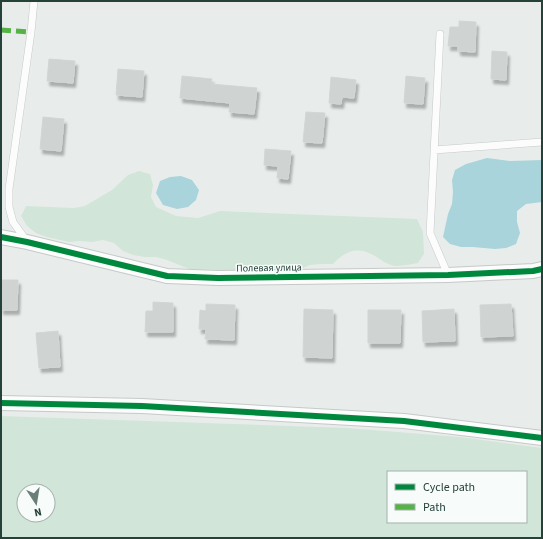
<svg xmlns="http://www.w3.org/2000/svg" width="543" height="539" viewBox="0 0 543 539" font-family="'Source Sans 3',sans-serif">
<style>
.green{fill:#d1e6d8;fill-rule:evenodd}
.water{fill:#a9d4db}
.building{fill:#cfd4d2;stroke:#d1d6d4;filter:url(#shadow)}
.lines{fill:none;stroke-linecap:round;stroke-linejoin:round}
.service-casing{stroke:#c5cac8;stroke-width:8}
.minor-casing{stroke:#c5cac8;stroke-width:16}
.service{stroke:#fcfcfc;stroke-width:7}
.minor{stroke:#fcfcfc;stroke-width:14}
.quiet{stroke:#55b346;stroke-width:5;stroke-dasharray:10 5;stroke-linecap:butt}
.cycleway-casing{stroke:#f7fbf9;stroke-width:8}
.cycleway{stroke:#00873e;stroke-width:6}
.labels{text-anchor:middle;dominant-baseline:central;stroke-width:3;stroke-linejoin:round;paint-order:stroke}
.street-label{font-size:10px;fill:#24423a;stroke:#f7fbf9}
</style>
<defs>
<filter id="shadow"><feDropShadow dx="2.5" dy="4.5" stdDeviation="1" flood-color="#0004"/></filter>
</defs>
<rect width="100%" height="100%" fill="#e8edeb"/>
<path class="green" d="M 139,171 L 150,174 L 153,185 L 151,197 L 156,207 L 176,216 L 198,218 L 220,211 L 417,219 L 423,232 L 424,254 L 418,263 C 411,264 402,266 395,266 C 388,265 381,260 375,256 C 358,246 346,250 333,264 L 322,264 L 310,265 L 299,270 L 288,272 L 189,269 L 167,260 L 156,257 L 145,257 L 133,255 L 123,251 L 114,243 L 103,240 L 92,242 L 80,241 L 69,242 L 47,237 L 36,233 L 27,226 L 21,216 L 26,206 L 74,208 L 85,206 L 112,190 L 128,175 Z
M 1,416 L 347,428 L 460,437 L 542,448 L 542,538 L 1,538 ZM 388,472 L 526,472 L 526,522 L 388,522 ZM 24,491 L 48,491 L 48,515 L 24,515 Z"/>
<path class="water" d="M 487,158 L 510,161 L 542,160 L 542,202 L 526,204 L 517,211 L 517,222 L 520,233 L 516,244 L 506,248 L 495,249 L 473,247 L 461,247 L 450,244 L 443,237 L 448,214 L 452,204 L 453,192 L 452,180 L 455,170 L 466,164 Z
M 181,176 L 192,180 L 199,190 L 196,200 L 188,207 L 177,209 L 163,205 L 156,193 L 160,181 L 170,177 Z"/>
<path class="building" d="M 459,21 L 476,22 L 475,52 L 458,51 L 458,46 L 448,46 L 450,27 L 459,27 Z
M 492,51 L 507,52 L 506,80 L 491,79 Z
M 49,59 L 75,61 L 73,83 L 47,81 Z
M 118,69 L 144,71 L 142,97 L 116,95 Z
M 182,76 L 212,79 L 211,84 L 257,88 L 254,114 L 229,112 L 230,103 L 180,98 Z
M 406,76 L 425,78 L 423,104 L 404,103 Z
M 331,77 L 356,80 L 354,98 L 342,97 L 341,104 L 329,103 Z
M 306,112 L 325,113 L 322,143 L 303,142 Z
M 43,117 L 64,119 L 61,151 L 40,149 Z
M 265,149 L 291,151 L 288,179 L 277,178 L 278,166 L 264,165 Z
M 1,280 L 18,280 L 17,310 L 1,310 Z
M 153,302 L 173,303 L 173,332 L 145,332 L 146,311 L 153,311 Z
M 206,304 L 235,305 L 234,340 L 205,339 L 206,329 L 199,329 L 200,310 L 206,311 Z
M 511,304 L 513,336 L 481,337 L 480,305 Z
M 304,309 L 333,310 L 332,358 L 303,357 Z
M 454,309 L 455,341 L 423,342 L 422,311 Z
M 368,310 L 401,310 L 400,343 L 368,343 Z
M 58,331 L 60,367 L 39,368 L 36,333 Z"/>
<g class="lines">
<g class="service-casing">
<path id="service" d="M 440,34 L 430,233 L 448,275
M 434,150 L 542,142
M 26,240 L 13,222 L 9,207 L 9,189 L 31,32 L 34,1"/>
</g>
<g class="minor-casing">
<path id="minor" d="M 1,237 L 27,242 L 167,276 L 218,278 L 448,275 L 533,271 L 542,269
M 1,403 L 142,406 L 404,421 L 542,438"/>
</g>
<use href="#service" class="service"/>
<use href="#minor" class="minor"/>
<path class="quiet" d="M 1,30 L 31,32"/>
<g class="cycleway-casing">
<path id="cycleway" d="M 1,237 L 27,242 L 167,276 L 218,278 L 448,275 L 533,271 L 542,269
M 1,403 L 142,406 L 404,421 L 542,438"/>
</g>
<use href="#cycleway" class="cycleway"/>
</g>
<g class="labels">
<g class="street-label">
<text transform="translate(269 268) rotate(-1)">Полевая улица</text>
</g>
</g>
<rect width="543" height="539" fill="none" stroke="#24423a" stroke-width="4"/>
<rect x="387" y="471" width="140" height="52" fill="#f7fbf9" stroke="#a3b1ad"/>
<rect x="395" y="484" width="20" height="6" fill="#00873e" stroke="#a3b1ad"/>
<text x="423" y="491" font-size="12" fill="#24423a">Cycle path</text>
<rect x="395" y="504" width="20" height="6" fill="#55b346" stroke="#a3b1ad"/>
<text x="423" y="511" font-size="12" fill="#24423a">Path</text>
<g transform="translate(36 503) rotate(168)"><circle r="19" fill="#f7fbf9" stroke="#a3b1ad"/>
<path d="M0-3L7 15L0 10L-7 15Z" fill="#697e78"/>
<text y="-6" font-size="11" font-weight="bold" text-anchor="middle" fill="#24423a">N</text>
</g>
</svg>
